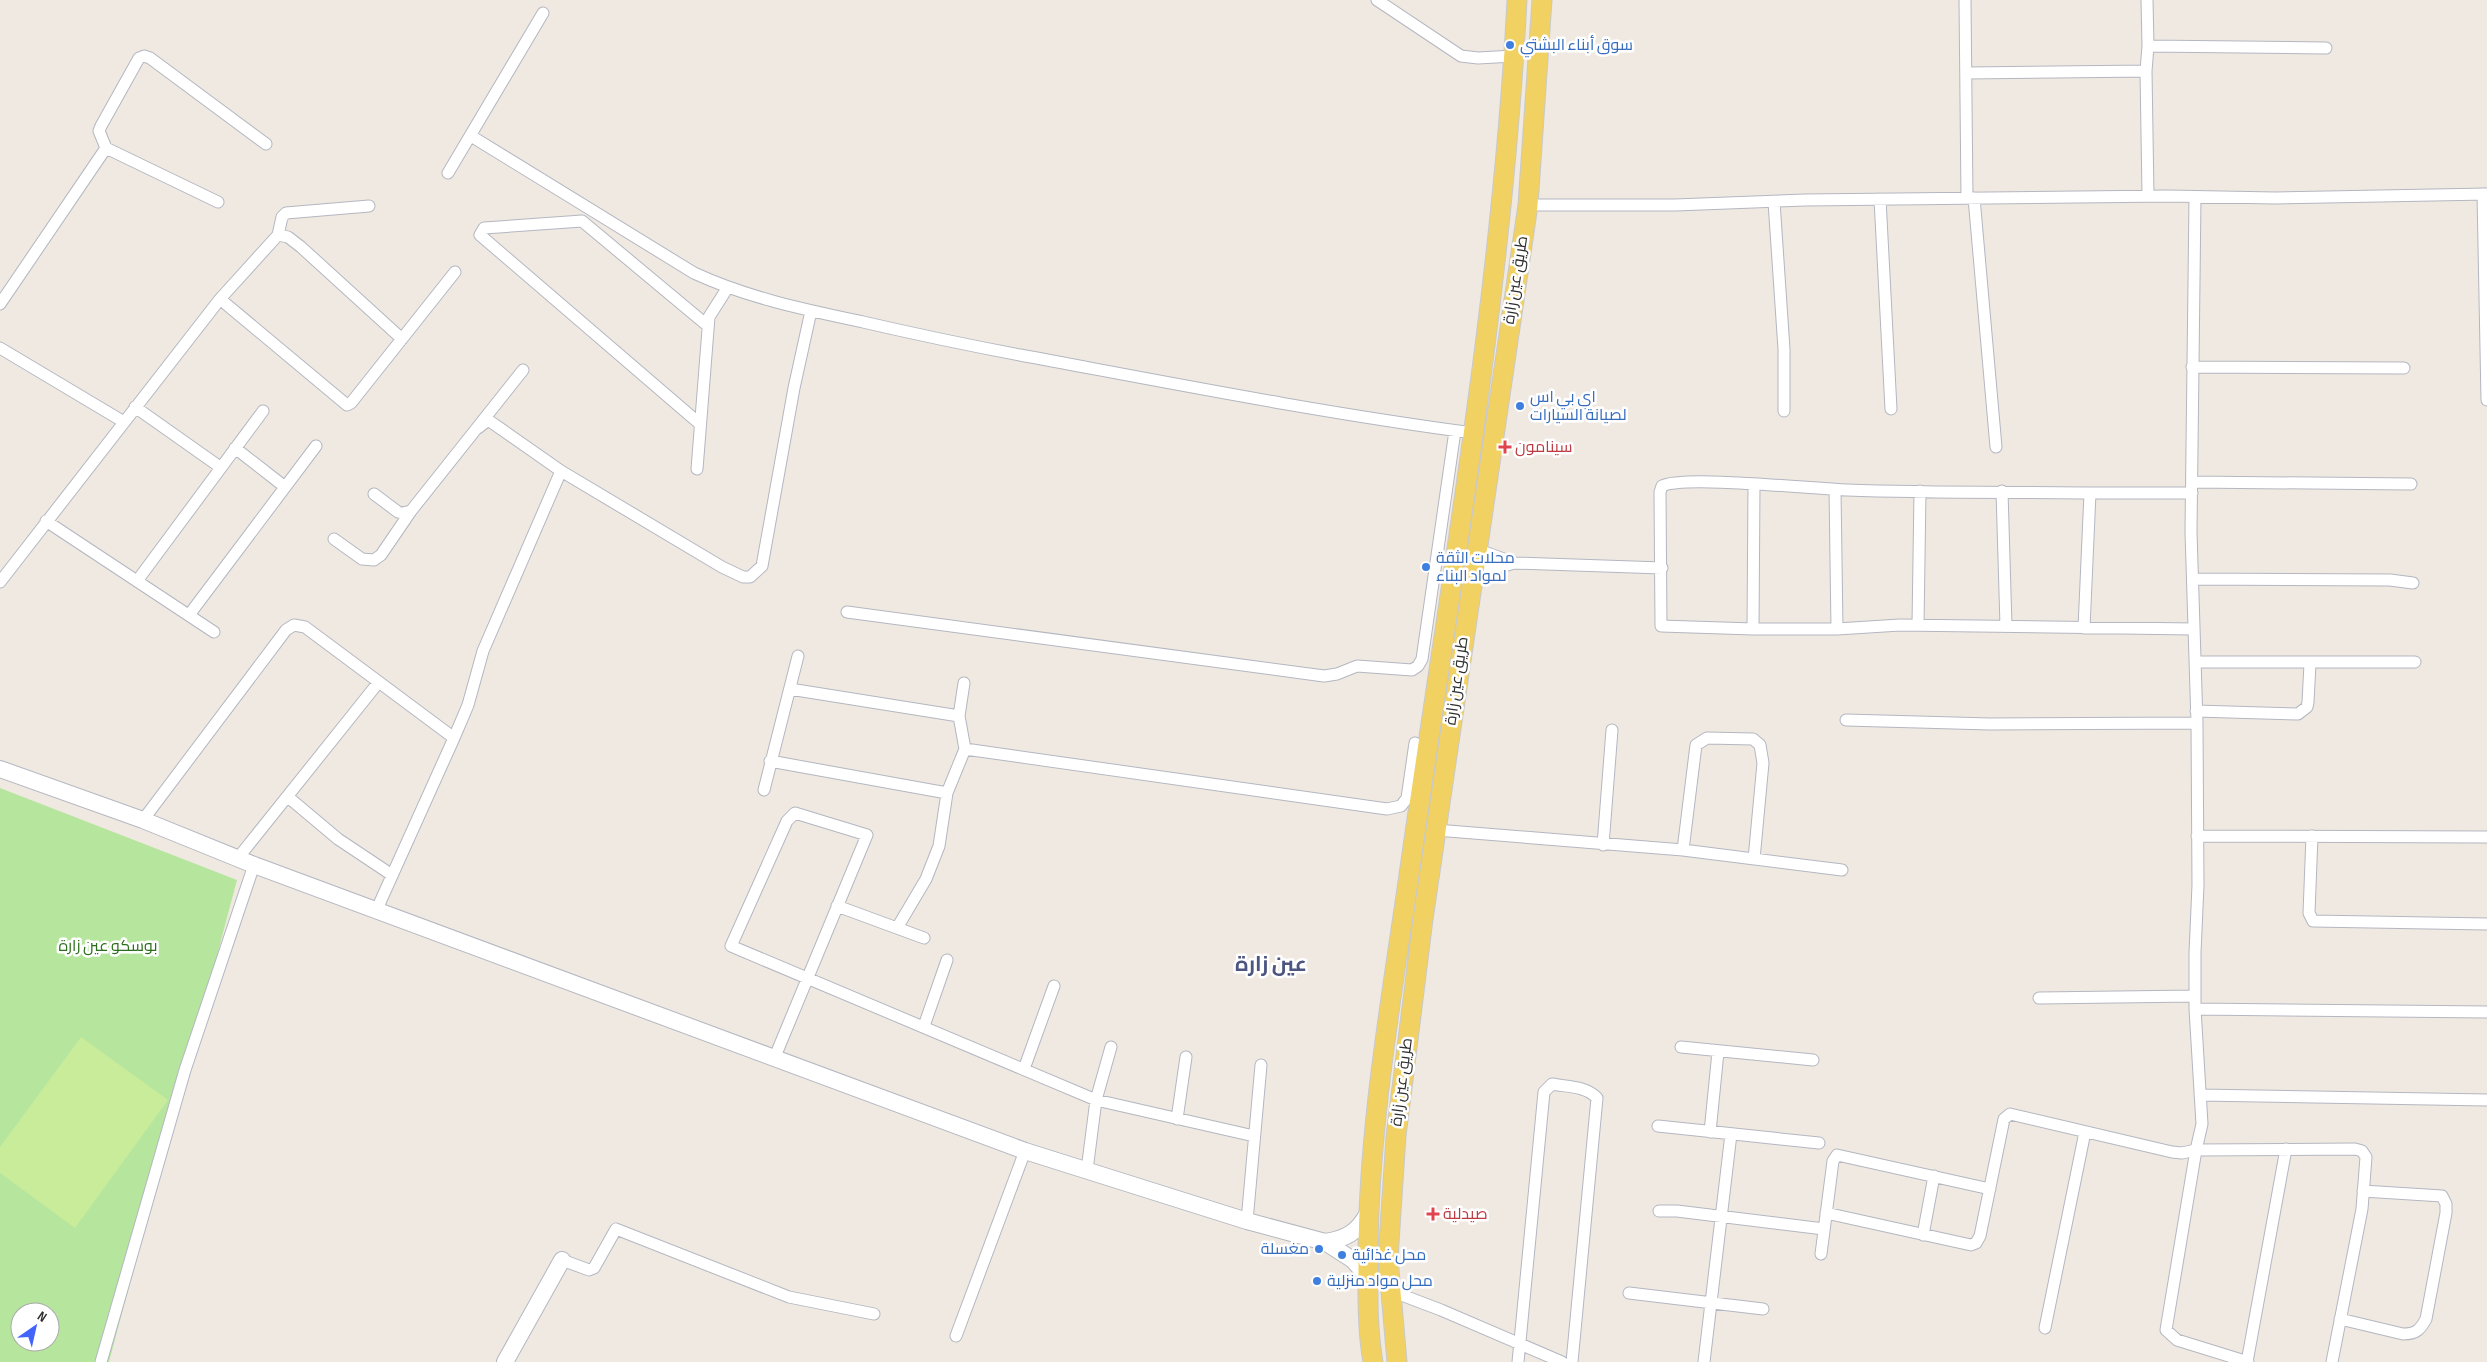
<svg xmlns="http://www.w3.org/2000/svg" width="2487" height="1362" viewBox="0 0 2487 1362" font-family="'Sofia Sans Condensed',Cairo,sans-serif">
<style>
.green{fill:#b6e59e;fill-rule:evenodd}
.pitch{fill:#c9ec9a}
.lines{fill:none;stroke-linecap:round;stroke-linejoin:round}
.street-casing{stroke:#b4b7c1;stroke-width:13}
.secondary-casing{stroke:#b4b7c1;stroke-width:18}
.primary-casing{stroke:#c9c9c9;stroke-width:21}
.street{stroke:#fff;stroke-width:11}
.secondary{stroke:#fff;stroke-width:16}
.primary{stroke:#f2d163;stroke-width:19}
.shop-dot{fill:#3f7fe0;stroke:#fff;stroke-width:2}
.health-dot{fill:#e0444e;stroke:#fff;stroke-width:2}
.labels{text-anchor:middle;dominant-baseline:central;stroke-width:5;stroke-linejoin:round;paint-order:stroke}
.shop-label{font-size:16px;fill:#366cbe;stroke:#fff;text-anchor:start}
.street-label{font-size:16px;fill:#2e2e2e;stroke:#fff}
.health-label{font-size:16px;fill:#be3a42;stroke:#fff;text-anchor:start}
.park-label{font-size:16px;fill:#2c6e1b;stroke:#fff}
.district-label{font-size:21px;font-weight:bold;fill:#4d5680;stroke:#fff}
</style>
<rect width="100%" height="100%" fill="#efe9e1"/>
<path class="green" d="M 0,788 L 237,880 L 109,1362 L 0,1362 ZM 20,1312 L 50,1312 L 50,1342 L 20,1342 Z"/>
<path class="pitch" d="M 81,1037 L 168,1100 L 75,1228 L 0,1173 L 0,1147 Z"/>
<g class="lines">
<g class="street-casing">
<path id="street" d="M 1377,0 L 1461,56 L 1478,58 L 1514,56
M 1965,0 L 1967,198
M 2147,0 L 2148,46 L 2146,71 L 2148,196
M 2148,46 L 2326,48
M 1966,73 L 2146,71
M 471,136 L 694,273 C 748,298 806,310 863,322 C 915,334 967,345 1020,355 C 1171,383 1322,413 1474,433
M 448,173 L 543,13
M 2483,194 L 2487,400
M 1974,198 L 1996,447
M 1880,199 L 1891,409
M 218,202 L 106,148 L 99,131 L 101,126 L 139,58 L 144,56 L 150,58 L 266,144
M 1774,202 L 1784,349 L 1784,411
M 1528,205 L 1675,205 L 1805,200 L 2168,196 L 2275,198 L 2487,194
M 278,235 L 282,217 L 286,213 L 369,206
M 220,299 L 347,405 L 351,403 L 455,272
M 0,304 L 106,148
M 0,348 L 124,422
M 2192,367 L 2404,368
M 135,407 L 220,467
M 700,424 L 480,235 L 484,228 L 582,221 L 708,326
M 478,428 L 487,421 L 491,422 L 561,471 L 722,567 L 743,577 L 750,577 L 762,566 L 794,388 L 811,311
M 235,448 L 285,487
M 697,469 L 709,317 L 728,287
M 2192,482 L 2411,484
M 1754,485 L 1753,629 L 1661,626 L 1660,492 L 1662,486 C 1684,475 1814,489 1847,490 C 1928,493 2009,492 2090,493 L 2084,628
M 1835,490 L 1837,629
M 2002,491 L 2006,626
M 2090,493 L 2192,493
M 374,494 L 398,512 L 402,513 L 411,511 L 523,370
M 46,521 L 214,632
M 334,539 L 362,559 L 374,560 L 381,555 L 411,511
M 1476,549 L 1515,563
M 1473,574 L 1515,563 L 1662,568
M 2193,579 L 2390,580 L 2413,583
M 137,581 L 263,411
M 0,582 L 220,299 L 278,235 L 288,237 L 301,247 L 402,339
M 847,612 L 1324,676 L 1337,674 L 1357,666 L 1412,670 L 1418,666 L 1422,659 L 1455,431
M 189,615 L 316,446
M 1918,625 L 1920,491
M 1753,629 L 1837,629 L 1900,625 L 2193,629
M 2195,662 L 2415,662
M 790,689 L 959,716
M 2196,711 L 2298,714 L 2307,707 L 2308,702 L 2310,664
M 1846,720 L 1990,724 L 2197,723
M 965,749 L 1387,809 L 1401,806 L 1407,798 L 1415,743
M 770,761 L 947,793
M 764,790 L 798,656
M 288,797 L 338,839 L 392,875
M 143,820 L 286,630 L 294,625 L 305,627 L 454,738
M 1436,830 L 1683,850 L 1842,870
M 2197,836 L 2487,837
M 2312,836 L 2309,913 L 2313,921 L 2487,924
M 1603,845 L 1612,730
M 1683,850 L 1696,745 L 1707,738 L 1753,739 L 1760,745 L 1763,763 L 1754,859
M 238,858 L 378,683
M 837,906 L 924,938
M 377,909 L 454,738 L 468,705 L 483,651 L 561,471
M 897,928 L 926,879 L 939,846 L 947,793 L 965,749 L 959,716 L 964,683
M 2039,998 L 2195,996
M 2195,1009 L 2487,1012
M 924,1026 L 947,960
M 1681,1047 L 1813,1060
M 774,1059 L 867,835 L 795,813 L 787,821 L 731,946 L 1096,1100 L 1254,1136
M 1024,1069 L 1054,986
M 2200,1095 L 2487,1100
M 1177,1119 L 1186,1057
M 1658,1126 L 1819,1143
M 1710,1132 L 1718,1052
M 1087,1170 L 1096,1100 L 1111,1047
M 1659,1211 L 1677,1211 L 1824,1229
M 1826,1213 L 1971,1245 L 1976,1243 L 1980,1236 L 2004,1119 L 2010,1114 L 2172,1152 L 2182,1153 L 2196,1150 L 2202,1124 L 2195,1009 L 2195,953 L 2198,885 L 2197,723 L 2191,532 L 2195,198
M 1247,1221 L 1261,1065
M 1923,1235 L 1934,1176
M 1821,1254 L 1833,1161 L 1837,1155 L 1990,1189
M 562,1260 L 589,1270 L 594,1268 L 616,1229 L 789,1297 L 874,1314
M 1391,1291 L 1441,1310 L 1562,1362
M 1629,1293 L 1763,1309
M 2340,1319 L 2403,1334 C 2416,1334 2420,1330 2426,1319 L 2446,1213 L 2446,1204 L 2442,1196 L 2363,1191
M 2045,1328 L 2085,1132
M 956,1336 L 1025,1151
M 101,1362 L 185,1070 L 254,865
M 1518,1362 L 1544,1092 L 1552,1084 C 1568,1087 1586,1086 1597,1098 L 1572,1362
M 1704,1362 L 1731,1134
M 2247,1362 L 2286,1149
M 2248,1362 L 2177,1340 L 2166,1330 L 2196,1150 L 2355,1149 L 2362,1151 L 2366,1157 L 2362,1209 L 2332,1362"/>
</g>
<g class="secondary-casing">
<path id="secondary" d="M 0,769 L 143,820 L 254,865 L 1025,1151 L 1247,1221 L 1325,1242 L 1353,1260 L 1368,1277
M 1325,1242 C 1346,1239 1358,1232 1368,1213
M 505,1362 L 562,1260"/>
</g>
<g class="primary-casing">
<path id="primary" d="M 1373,1362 C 1367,1328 1368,1293 1368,1259 C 1368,1133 1390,1007 1408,882 C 1449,588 1502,297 1517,0
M 1397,1362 L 1388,1258 L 1396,1136 L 1423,919 L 1528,205 L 1542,0"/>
</g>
<use href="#street" class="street"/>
<use href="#secondary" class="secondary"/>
<use href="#primary" class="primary"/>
</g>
<g class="shop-dot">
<circle cx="1510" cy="45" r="5"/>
<circle cx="1520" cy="406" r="5"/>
<circle cx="1426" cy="567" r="5"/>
<circle cx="1319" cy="1249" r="5"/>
<circle cx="1342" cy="1255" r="5"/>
<circle cx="1317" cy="1281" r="5"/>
</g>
<g class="health-dot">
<path d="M1502.5 439.5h5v5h5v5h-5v5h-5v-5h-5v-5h5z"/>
<path d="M1430.5 1206.5h5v5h5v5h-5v5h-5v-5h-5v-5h5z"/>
</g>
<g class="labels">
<g class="shop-label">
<text x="1520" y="45">سوق أبناء البشتي</text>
<text x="1530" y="397">اي بي اس<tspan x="1530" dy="18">لصيانة السيارات</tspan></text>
<text x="1436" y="558">محلات الثقة<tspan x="1436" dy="18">لمواد البناء</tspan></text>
<text x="1309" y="1249" text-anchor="end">مغسلة</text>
<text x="1352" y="1255">محل غذائية</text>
<text x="1327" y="1281">محل مواد منزلية</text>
</g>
<g class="street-label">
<text transform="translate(1516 280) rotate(-81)">طريق عين زارة</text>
<text transform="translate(1457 681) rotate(-82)">طريق عين زارة</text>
<text transform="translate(1402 1082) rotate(-83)">طريق عين زارة</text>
</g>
<g class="health-label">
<text x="1515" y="447">سينامون</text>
<text x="1443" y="1214">صيدلية</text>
</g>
<g class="park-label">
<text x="108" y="946">بوسكو عين زارة</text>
</g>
<g class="district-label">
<text x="1271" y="964">عين زارة</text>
</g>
</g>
<g transform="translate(35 1327) rotate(34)"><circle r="24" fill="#ffffff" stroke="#ababab"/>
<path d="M0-4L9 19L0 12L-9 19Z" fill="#4264fb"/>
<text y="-8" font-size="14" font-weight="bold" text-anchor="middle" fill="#2e2e2e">N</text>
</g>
</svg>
